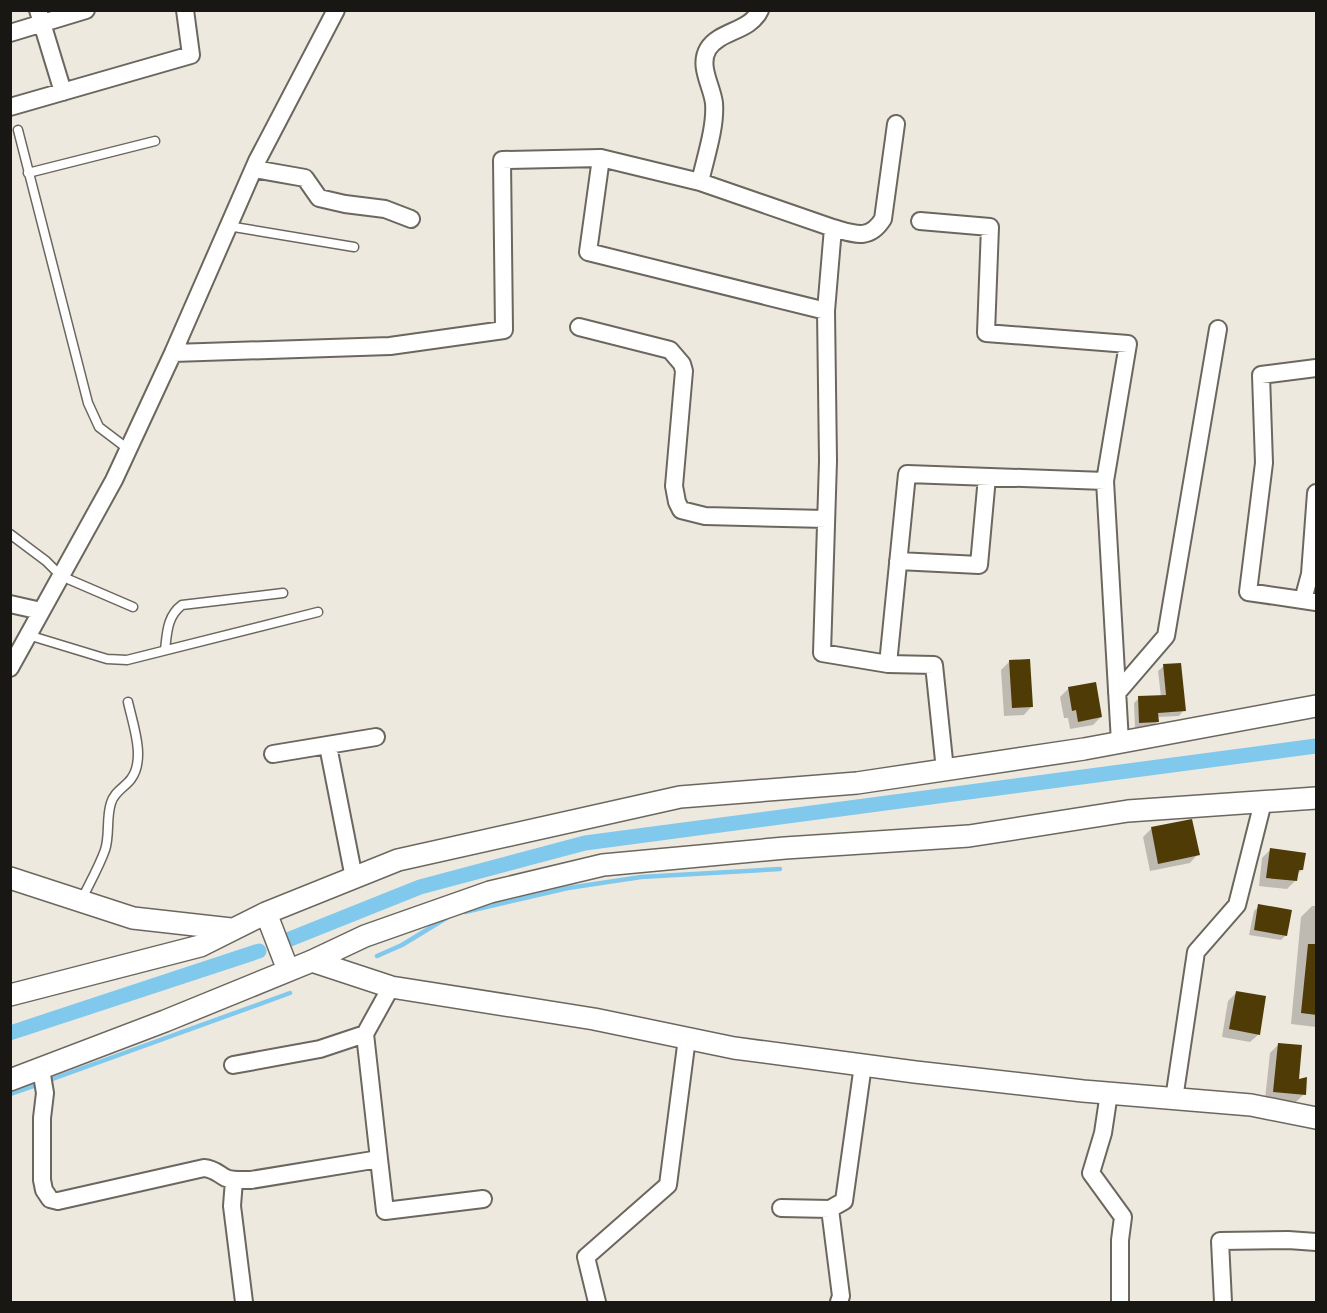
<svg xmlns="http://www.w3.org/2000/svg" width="1327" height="1313" viewBox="0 0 1327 1313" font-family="Karla,sans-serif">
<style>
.shadow{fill:#0003}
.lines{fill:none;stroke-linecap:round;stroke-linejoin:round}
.stream{stroke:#80c9ed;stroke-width:4.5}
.canal{stroke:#80c9ed;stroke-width:15}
.building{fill:#4f3b06}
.service-casing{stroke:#6c675e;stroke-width:11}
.minor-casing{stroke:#6c675e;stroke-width:20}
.tertiary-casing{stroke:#6c675e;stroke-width:24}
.service{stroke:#fff;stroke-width:8}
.minor{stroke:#fff;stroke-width:16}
.tertiary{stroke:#fff;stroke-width:21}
</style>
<rect width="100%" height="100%" fill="#eee9df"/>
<path class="shadow" d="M 1009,662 L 1032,706 L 1024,715 L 1004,716 L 1001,670 Z
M 1164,666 L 1184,710 L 1179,716 L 1157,717 L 1157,722 L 1152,727 L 1135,728 L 1134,703 L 1139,698 L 1161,697 L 1158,671 Z
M 1069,688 L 1101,717 L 1093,725 L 1070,729 L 1068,718 L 1064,718 L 1060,697 Z
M 1191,821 L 1198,854 L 1190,863 L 1150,871 L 1143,837 L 1151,829 Z
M 1270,850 L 1302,870 L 1296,875 L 1295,881 L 1287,889 L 1259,886 L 1262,858 Z
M 1259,906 L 1286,935 L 1281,940 L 1249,935 L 1254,911 Z
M 1312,906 L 1316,906 L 1316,1027 L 1291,1024 L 1301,917 Z
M 1236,993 L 1259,1034 L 1250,1042 L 1222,1037 L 1228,1001 Z
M 1278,1045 L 1304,1094 L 1296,1102 L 1265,1099 L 1270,1053 Z"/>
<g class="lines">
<path class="stream" d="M 465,912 L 568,888 L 641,877 L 780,869
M 377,956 L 402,945 L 448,917
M 47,1081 L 290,993
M 10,1094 L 39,1084"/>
<path class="canal" d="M 290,939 L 420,887 L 585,843 L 1316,746
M 10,1033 L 259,951"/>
</g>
<path class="building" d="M 1030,659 L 1033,707 L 1012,708 L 1009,660 Z
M 1181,663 L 1186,711 L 1158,713 L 1159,722 L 1139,723 L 1138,696 L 1166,695 L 1163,664 Z
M 1096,682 L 1102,717 L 1078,722 L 1076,710 L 1072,711 L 1068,687 Z
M 1192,819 L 1200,855 L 1158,864 L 1151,827 Z
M 1270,848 L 1306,853 L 1303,870 L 1299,870 L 1297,881 L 1266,878 Z
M 1258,904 L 1292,910 L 1287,936 L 1254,930 Z
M 1308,944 L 1317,944 L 1317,1015 L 1301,1013 Z
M 1236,991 L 1266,996 L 1260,1035 L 1229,1029 Z
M 1278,1043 L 1302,1045 L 1299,1079 L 1307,1077 L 1306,1095 L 1273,1092 Z"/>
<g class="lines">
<g class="service-casing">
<path id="service" d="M 18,130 L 88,403 L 99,427 L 128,449
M 28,173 L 155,141
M 228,226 L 354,247
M 10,534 L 46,561 L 61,576 L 133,607
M 28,635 L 107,659 L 127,660 L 318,612
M 165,650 C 167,633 167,616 182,605 L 283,593
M 81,901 C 89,884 99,867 105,850 C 110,835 106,818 111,803 C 114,792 124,788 131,779 C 146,759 133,725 128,702"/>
</g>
<g class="minor-casing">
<path id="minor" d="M 38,10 L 63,92
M 760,10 C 750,32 720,30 708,49 C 698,66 712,86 714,103 C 716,127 705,159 700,182 L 833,228 L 826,311
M 10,33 L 86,10
M 10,107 L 191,55 L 185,10
M 601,158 L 588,252 L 826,311 L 828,461 L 822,653 L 888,664
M 254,169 L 305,178 L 319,198 L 345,204 L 385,209 L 411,219
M 920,221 L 990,227 L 986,333 L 1128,344 L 1105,481
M 833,228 C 855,234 869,241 883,219 L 896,124
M 579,327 L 670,350 L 682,364 L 684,371 L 674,486 L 677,502 L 681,510 L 705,516 L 826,519
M 173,353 L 390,346 L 504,330 L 502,160 L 601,158 L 700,182
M 1316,368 L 1261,375 L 1264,463 L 1248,592 L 1316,602
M 898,561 L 979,565 L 987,477
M 1303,600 L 1310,574 L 1316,493
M 10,604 L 41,611
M 10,668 L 114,480 L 173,353 L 257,161 L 336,10
M 1117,693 L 1166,636 L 1218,329
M 328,746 L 354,878
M 273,754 L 376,737
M 945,770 L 934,665 L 888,664 L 907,474 L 1105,481 L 1120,742
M 233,1065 L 320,1049 L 365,1034
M 41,1069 L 45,1093 L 42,1118 L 42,1180 L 44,1190 L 50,1199 L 58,1201 L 204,1168 C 215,1169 218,1174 226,1178 C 234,1181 243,1180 251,1180 L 379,1159 L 365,1034 L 391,987
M 1109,1093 L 1103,1133 L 1091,1173 L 1123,1217 L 1120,1240 L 1120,1302
M 1174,1099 L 1196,952 L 1237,905 L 1263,802
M 379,1159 L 385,1211 L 483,1199
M 234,1180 L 232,1206 L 244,1302
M 781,1208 L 830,1209 L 844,1201 L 863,1065
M 830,1209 L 841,1296 L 839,1302
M 597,1302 L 586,1257 L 668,1185 L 687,1038
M 1223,1302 L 1220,1241 L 1288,1240 L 1316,1242"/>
</g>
<g class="tertiary-casing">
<path id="tertiary" d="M 10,878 L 133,918 L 231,929
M 266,913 L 288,970
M 312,961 L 391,987 L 594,1019 L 734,1048 L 915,1072 L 1083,1091 L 1251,1105 L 1316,1118
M 10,995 L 200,946 L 266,913 L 398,860 L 680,797 L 857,783 L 1084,749 L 1316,706
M 10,1080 L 165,1021 L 312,961 L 365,936 L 490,892 L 603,865 L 785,848 L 969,836 L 1128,811 L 1316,798"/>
</g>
<use href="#service" class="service"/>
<use href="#minor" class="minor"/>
<use href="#tertiary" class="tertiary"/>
</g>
<rect width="1327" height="1313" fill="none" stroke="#191713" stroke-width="24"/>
</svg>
